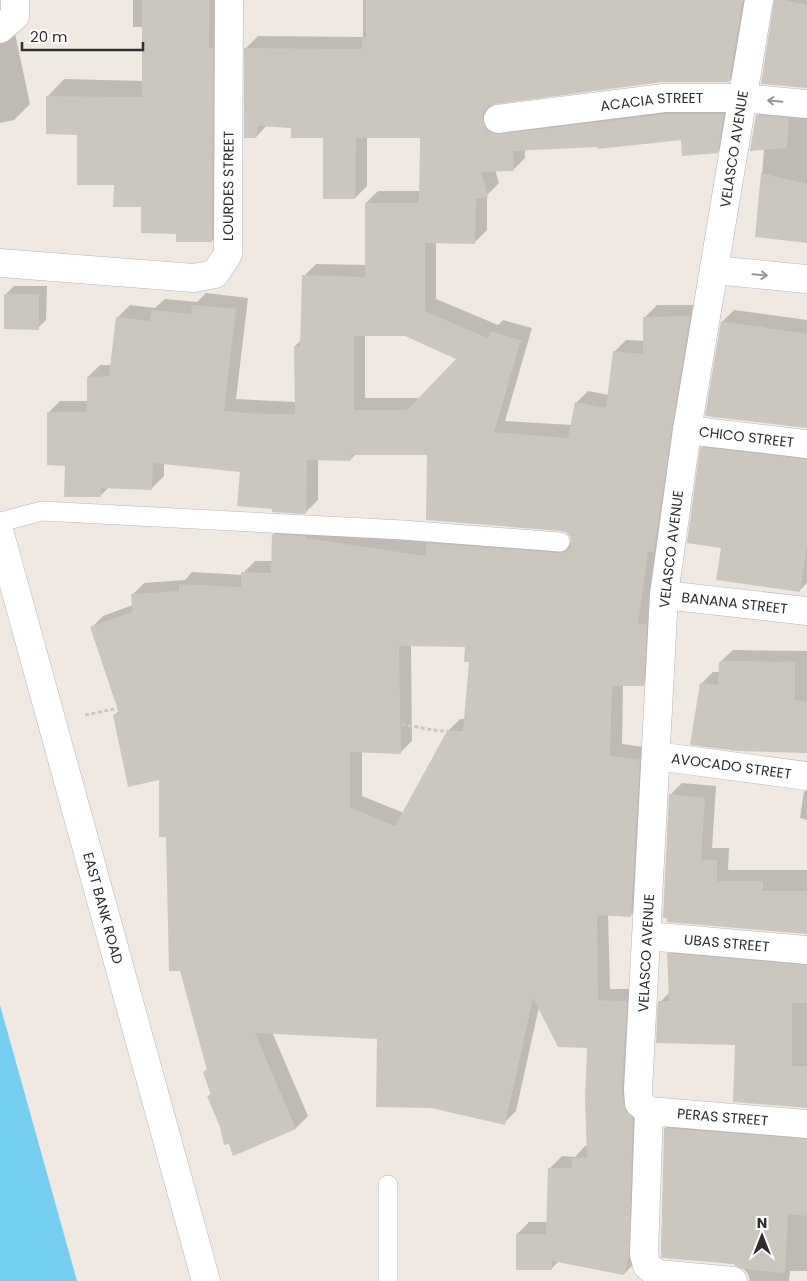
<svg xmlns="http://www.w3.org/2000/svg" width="807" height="1281" viewBox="0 0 807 1281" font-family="Poppins,sans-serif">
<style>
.water{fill:#75cff0}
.shadow{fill:#0003;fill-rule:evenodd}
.building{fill:#cbc7bf;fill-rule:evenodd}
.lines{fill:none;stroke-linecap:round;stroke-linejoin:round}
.service-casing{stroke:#b4b7c1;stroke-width:20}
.minor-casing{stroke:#b4b7c1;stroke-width:29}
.secondary-casing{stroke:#b4b7c1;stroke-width:29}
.path{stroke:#c9c9c9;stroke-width:3;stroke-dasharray:4 2.5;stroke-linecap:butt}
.service{stroke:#fff;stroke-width:19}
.minor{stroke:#fff;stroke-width:28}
.secondary{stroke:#fff;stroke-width:28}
.oneway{stroke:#969696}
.labels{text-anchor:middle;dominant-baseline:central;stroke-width:4;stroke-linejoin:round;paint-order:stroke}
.street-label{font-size:14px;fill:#2e2e2e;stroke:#fff}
</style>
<rect width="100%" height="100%" fill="#efe9e1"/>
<path class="water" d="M 0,1005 L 77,1281 L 0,1281 Z"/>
<path class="shadow" d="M 133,0 L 226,0 L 229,224 L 212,241 L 177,233 L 115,184 L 78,133 L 48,96 L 64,79 L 143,81 L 143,27 L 133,27 Z
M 363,0 L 752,0 L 741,69 L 729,81 L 662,81 L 495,103 L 494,109 L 735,102 L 729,140 L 717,152 L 682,138 L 599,145 L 525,149 L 525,158 L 513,170 L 495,170 L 499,183 L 487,195 L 487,230 L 475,242 L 436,242 L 436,299 L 498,325 L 503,320 L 532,328 L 505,421 L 572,425 L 576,403 L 588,391 L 609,395 L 614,352 L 626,340 L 645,341 L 645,317 L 657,305 L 701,305 L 658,546 L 649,612 L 658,612 L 655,673 L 643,685 L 623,685 L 622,744 L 651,748 L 643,903 L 631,915 L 608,914 L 610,989 L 638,989 L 636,1262 L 624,1274 L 559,1261 L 551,1269 L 517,1234 L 529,1222 L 548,1222 L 550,1168 L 562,1156 L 575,1157 L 585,1146 L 588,1146 L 588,1047 L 539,1007 L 516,1111 L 504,1123 L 378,1038 L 272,1032 L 308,1116 L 296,1128 L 229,1142 L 209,1096 L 211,1093 L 204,1072 L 207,1069 L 168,836 L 160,779 L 114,715 L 120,710 L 91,628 L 103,616 L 133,605 L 132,595 L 144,583 L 185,580 L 192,572 L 243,575 L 243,573 L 255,561 L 272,561 L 273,535 L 285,523 L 317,526 L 428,542 L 439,532 L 572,542 L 571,537 L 567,532 L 428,454 L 356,454 L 350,460 L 318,459 L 318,500 L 306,512 L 273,508 L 241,471 L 164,463 L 164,476 L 152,488 L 109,487 L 100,496 L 66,464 L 48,413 L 60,401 L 88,401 L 88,377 L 100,365 L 112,365 L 118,317 L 130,305 L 155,308 L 165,299 L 197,302 L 206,293 L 248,298 L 236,399 L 296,402 L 295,346 L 301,340 L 304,276 L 316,264 L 366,265 L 366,203 L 378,191 L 421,191 L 421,137 L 367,137 L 367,186 L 355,198 L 324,137 L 292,126 L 267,125 L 256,137 L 246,48 L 258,36 L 363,37 ZM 365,334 L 405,334 L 458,358 L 420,398 L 365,398 ZM 411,645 L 466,646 L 470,661 L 465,719 L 460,719 L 448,731 L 404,813 L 362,796 L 362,751 L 400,753 L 412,741 Z
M 775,0 L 807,0 L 807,87 Z
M 14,29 L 30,104 L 14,120 L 0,123 L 0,32 Z
M 769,104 L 807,107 L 807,239 L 758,227 L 764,149 L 757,116 Z
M 14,286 L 47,286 L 46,320 L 38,328 L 6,294 Z
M 734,310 L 807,320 L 807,427 L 722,322 Z
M 716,433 L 807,444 L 807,583 L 800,590 L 722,547 L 702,448 Z
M 733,650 L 807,651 L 807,752 L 701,684 L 713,672 L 720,672 L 720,662 Z
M 682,783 L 716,786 L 712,848 L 729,848 L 728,870 L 807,870 L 807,933 L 668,921 L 670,795 Z
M 807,789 L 807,820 L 800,818 L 804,792 Z
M 681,942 L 807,953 L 807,1107 L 736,1044 L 660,1002 L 670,992 L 669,954 Z
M 677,1116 L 807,1127 L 807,1271 L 790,1271 L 789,1281 L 750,1281 L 748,1274 L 743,1268 L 735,1264 L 664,1257 L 661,1252 L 665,1128 Z"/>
<path class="building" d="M 142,0 L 210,0 L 209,48 L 213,48 L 212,242 L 176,242 L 176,234 L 141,233 L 141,207 L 113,207 L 114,185 L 77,185 L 77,135 L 46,134 L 46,96 L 142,97 Z
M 366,0 L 743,0 L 729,82 L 662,82 L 496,104 L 488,107 L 483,113 L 483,121 L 486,129 L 492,133 L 499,134 L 665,114 L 724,114 L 718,153 L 682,156 L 681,140 L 598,149 L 598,147 L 513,151 L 514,171 L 481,172 L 488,197 L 476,199 L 475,244 L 425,243 L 425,311 L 488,338 L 490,331 L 521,340 L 494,432 L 568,438 L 575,402 L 606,408 L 613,351 L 643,354 L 643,317 L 690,316 L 672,428 L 654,552 L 648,552 L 638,624 L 647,624 L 644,686 L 612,686 L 610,756 L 640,760 L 631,917 L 597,915 L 598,1000 L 627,1001 L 622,1091 L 625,1110 L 633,1118 L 629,1256 L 624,1275 L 552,1261 L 552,1270 L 516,1270 L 516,1234 L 546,1234 L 548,1168 L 572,1168 L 572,1158 L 587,1158 L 585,1097 L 587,1048 L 558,1047 L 533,998 L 505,1125 L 431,1108 L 376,1107 L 377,1039 L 255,1033 L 296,1129 L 233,1156 L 229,1144 L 224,1145 L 220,1127 L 207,1096 L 211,1095 L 203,1072 L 207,1070 L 180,971 L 169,971 L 166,837 L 159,837 L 159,780 L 128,787 L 113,715 L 119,713 L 90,627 L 132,612 L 131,594 L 179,591 L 179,584 L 241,587 L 241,572 L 271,573 L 272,534 L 306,536 L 306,538 L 425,556 L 426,543 L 560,553 L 565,552 L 570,548 L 571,542 L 570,537 L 566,532 L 561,531 L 426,520 L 427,455 L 351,455 L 351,461 L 307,460 L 306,514 L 272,512 L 272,509 L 237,506 L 240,472 L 153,463 L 152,490 L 101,488 L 101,497 L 64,497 L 65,466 L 47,465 L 47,412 L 87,412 L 87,377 L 109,376 L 116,317 L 150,321 L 152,310 L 191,314 L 192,305 L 236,309 L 224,411 L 260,414 L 295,414 L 294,346 L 300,346 L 302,275 L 365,277 L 365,203 L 419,203 L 420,138 L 356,138 L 355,199 L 323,199 L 323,138 L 291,138 L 291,128 L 258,126 L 256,138 L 244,138 L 244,48 L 362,49 L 362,37 L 366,37 ZM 354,336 L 405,336 L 456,359 L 407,410 L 354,410 ZM 399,646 L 465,647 L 464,662 L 469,662 L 463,731 L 447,731 L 395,826 L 350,807 L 350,752 L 401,754 Z
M 774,0 L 784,0 L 807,5 L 807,88 L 761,84 Z
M 756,115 L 789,118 L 787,148 L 750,151 Z
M 761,173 L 807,184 L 807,243 L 755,237 Z
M 4,294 L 39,294 L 39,330 L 4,329 Z
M 721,321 L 807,334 L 807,428 L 705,416 Z
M 700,447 L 807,459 L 807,544 L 800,592 L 716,580 L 721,548 L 687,543 Z
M 723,661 L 795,662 L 795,700 L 807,702 L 807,753 L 737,751 L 690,745 L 700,683 L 718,685 L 719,662 Z
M 669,794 L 705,798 L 701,860 L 717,860 L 717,881 L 763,881 L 763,891 L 807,891 L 807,934 L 667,922 L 667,918 L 663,918 Z
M 667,953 L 807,965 L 807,1003 L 792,1003 L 792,1066 L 807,1066 L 807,1108 L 733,1102 L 735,1045 L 656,1043 L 658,1001 L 669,1001 Z
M 664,1128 L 807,1139 L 807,1216 L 788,1214 L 785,1273 L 742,1269 L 734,1265 L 735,1264 L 663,1258 L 661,1257 Z"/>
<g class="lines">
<g class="service-casing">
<path id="service" d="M 0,522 L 42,511 L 403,530 L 560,542
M 388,1185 L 388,1281"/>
</g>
<g class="minor-casing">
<g id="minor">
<path id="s1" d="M 759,0 L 687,430 L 664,595 L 638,1090 L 639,1103 L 649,1111 L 807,1124"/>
<path d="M 0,29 L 15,16 L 15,0"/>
<path id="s2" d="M 498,119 L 664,98 L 742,98 L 807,104"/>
<path id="s3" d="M 0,263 L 194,278 L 215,274 L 228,254 L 229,0"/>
<path d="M 714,270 L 807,279"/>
<path id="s4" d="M 687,430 L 807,444"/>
<path id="s5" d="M 664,595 L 807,611"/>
<path id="s6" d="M 656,756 L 807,776"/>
<path id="s7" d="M 647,936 L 807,950"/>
<path d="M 649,1111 L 644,1254 L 647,1266 L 658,1274 L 733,1281"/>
</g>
</g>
<g class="secondary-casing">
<g id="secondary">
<path id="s8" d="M 0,534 L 206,1281"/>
</g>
</g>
<path class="path" d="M 85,715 L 153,701 L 276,690 L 282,691 L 301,705 L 433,730 L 606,747"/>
<use href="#service" class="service"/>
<use href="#minor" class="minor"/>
<use href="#secondary" class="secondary"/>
</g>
<defs><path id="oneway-shaft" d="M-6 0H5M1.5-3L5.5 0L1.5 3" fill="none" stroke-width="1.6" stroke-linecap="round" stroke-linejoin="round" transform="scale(1.25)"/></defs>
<g class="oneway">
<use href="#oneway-shaft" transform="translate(775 101) rotate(-175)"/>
<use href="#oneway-shaft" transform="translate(760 275) rotate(5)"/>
</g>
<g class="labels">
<g class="street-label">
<text stroke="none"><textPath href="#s2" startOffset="155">ACACIA STREET</textPath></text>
<text transform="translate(734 149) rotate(-81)">VELASCO AVENUE</text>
<text stroke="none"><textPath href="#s3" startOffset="308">LOURDES STREET</textPath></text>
<text stroke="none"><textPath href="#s4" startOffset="60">CHICO STREET</textPath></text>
<text transform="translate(671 549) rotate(-83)">VELASCO AVENUE</text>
<text stroke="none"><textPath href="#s5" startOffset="71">BANANA STREET</textPath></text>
<text stroke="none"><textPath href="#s6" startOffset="76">AVOCADO STREET</textPath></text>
<text stroke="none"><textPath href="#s8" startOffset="388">EAST BANK ROAD</textPath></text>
<text stroke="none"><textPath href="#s7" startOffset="80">UBAS STREET</textPath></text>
<text transform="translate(646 953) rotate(-87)">VELASCO AVENUE</text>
<text stroke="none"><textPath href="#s1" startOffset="1198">PERAS STREET</textPath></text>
</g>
</g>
<g transform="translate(762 1236)" stroke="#ffffff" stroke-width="4" paint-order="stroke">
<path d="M0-4L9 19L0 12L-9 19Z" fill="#2e2e2e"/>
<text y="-8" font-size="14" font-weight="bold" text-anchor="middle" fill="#2e2e2e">N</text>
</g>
<path d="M22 42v8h121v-8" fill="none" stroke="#2e2e2e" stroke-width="2.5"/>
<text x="30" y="42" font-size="15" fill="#2e2e2e" stroke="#ffffff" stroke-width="4" paint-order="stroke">20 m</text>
</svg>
